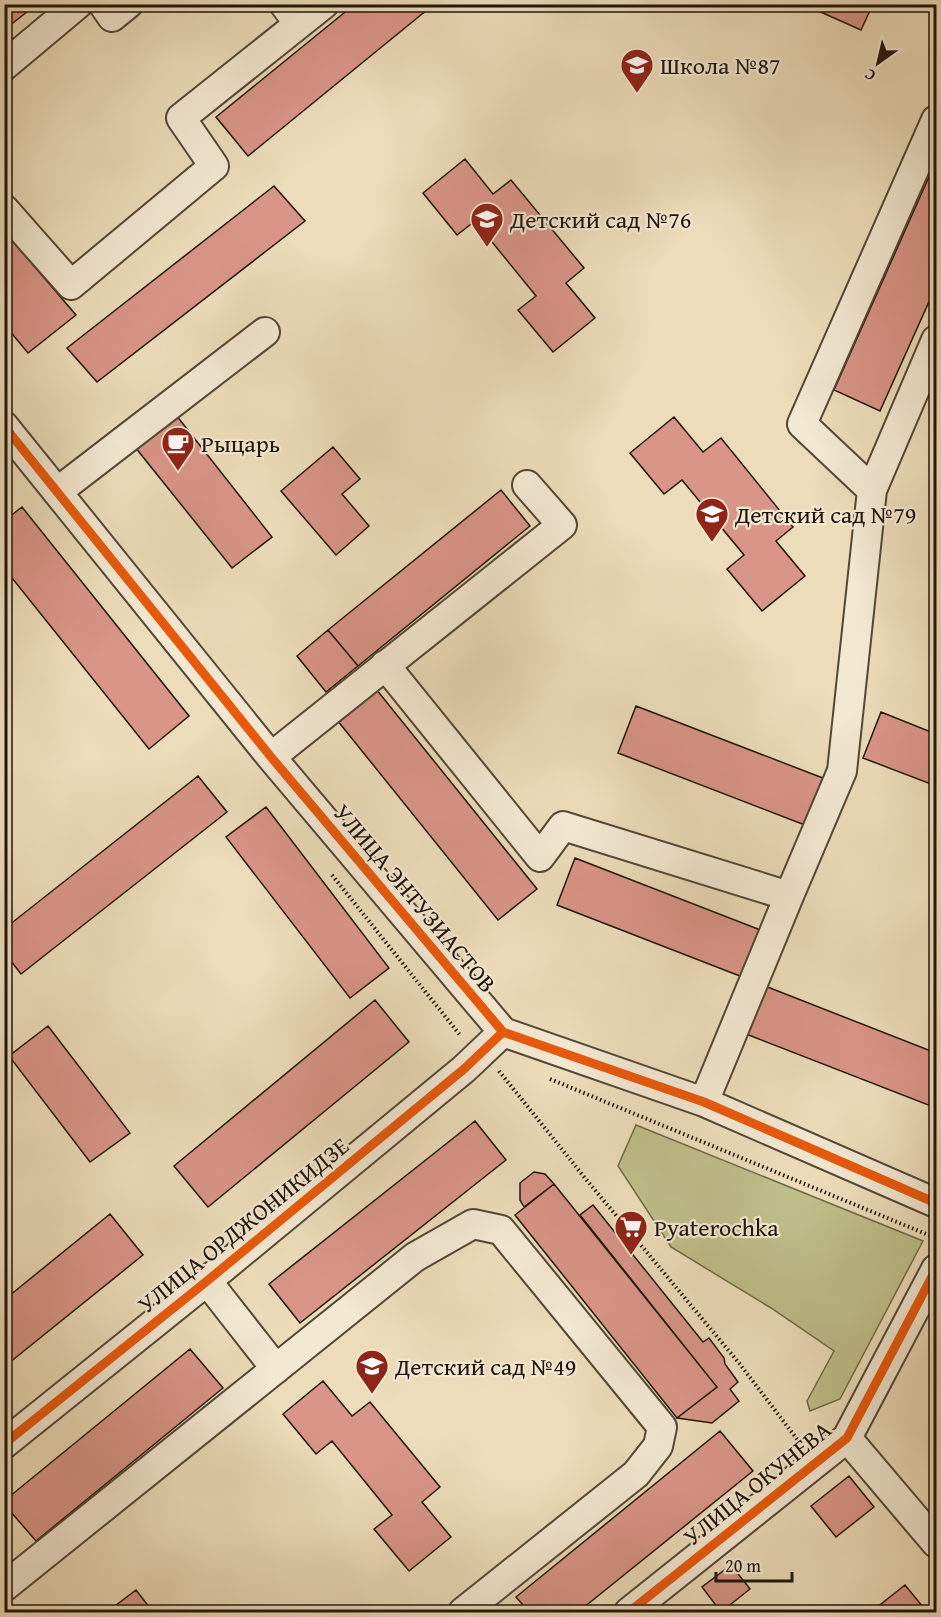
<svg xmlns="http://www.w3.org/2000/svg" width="941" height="1617" viewBox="0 0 941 1617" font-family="'Gentium Book Plus',serif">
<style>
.green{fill:#bfbe8a;stroke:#6f6a4a;stroke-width:1.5}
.building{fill:#d99587;stroke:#1f150b;stroke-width:1.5}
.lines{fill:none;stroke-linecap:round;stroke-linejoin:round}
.minor-casing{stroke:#524736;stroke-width:32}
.path{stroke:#1f150b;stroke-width:4;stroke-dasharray:1.5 3;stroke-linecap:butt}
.minor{stroke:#f3e8d2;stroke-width:28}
.cycleway-casing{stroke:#f3e8d2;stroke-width:13}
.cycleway{stroke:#e8590c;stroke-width:9}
.labels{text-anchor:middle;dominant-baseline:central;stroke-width:4.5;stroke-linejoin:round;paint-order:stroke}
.poi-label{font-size:24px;fill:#1f150b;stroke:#f3e8d2;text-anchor:start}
.street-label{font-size:24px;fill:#1f150b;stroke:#f3e8d2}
</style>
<rect width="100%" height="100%" fill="#ecdcb9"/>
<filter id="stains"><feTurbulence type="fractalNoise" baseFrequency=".00333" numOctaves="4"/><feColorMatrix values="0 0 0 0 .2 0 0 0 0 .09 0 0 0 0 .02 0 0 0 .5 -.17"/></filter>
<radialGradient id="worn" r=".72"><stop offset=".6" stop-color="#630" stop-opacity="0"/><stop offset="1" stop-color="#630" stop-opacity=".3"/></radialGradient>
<path class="green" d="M 636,1125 L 923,1241 L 840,1399 L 810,1411 L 807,1401 L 834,1351 L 771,1308 L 671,1247 L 618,1166 Z"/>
<path class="building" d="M 4,4 L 37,4 L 4,30 Z
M 355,4 L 433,5 L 248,156 L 216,117 Z
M 816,4 L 873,4 L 861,30 L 814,9 Z
M 465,159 L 493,194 L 511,180 L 584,268 L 566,283 L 595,318 L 553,352 L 518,310 L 536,296 L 475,221 L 457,235 L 423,193 Z
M 936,161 L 936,286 L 880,411 L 834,390 Z
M 274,186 L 305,221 L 97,382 L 67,348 Z
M 4,231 L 76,315 L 28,353 L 4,324 Z
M 176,415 L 272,537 L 232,568 L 135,447 Z
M 674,417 L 703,452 L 721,438 L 793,527 L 776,541 L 805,576 L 762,611 L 727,569 L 744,555 L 682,480 L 664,494 L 630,453 Z
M 333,447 L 360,479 L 342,494 L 369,526 L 336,555 L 281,491 Z
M 501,490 L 530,526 L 358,666 L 328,630 Z
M 22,507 L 189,716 L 149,749 L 4,568 L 4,521 Z
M 328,630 L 358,666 L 326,692 L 297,656 Z
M 372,684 L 537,889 L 498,920 L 333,715 Z
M 636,706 L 828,780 L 810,827 L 618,753 Z
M 881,712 L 936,734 L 936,786 L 863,758 Z
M 198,776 L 227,812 L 21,974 L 4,952 L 4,929 Z
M 266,807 L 389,968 L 350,998 L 226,837 Z
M 575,858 L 763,931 L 745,978 L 557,905 Z
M 765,986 L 936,1053 L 936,1108 L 746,1034 Z
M 375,1000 L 409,1042 L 208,1207 L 174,1166 Z
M 48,1026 L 130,1133 L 90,1162 L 9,1056 Z
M 475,1121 L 506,1160 L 300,1323 L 269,1284 Z
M 534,1172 L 545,1174 L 554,1184 L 524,1207 L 520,1200 L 520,1183 Z
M 554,1184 L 717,1387 L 677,1418 L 515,1215 Z
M 593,1205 L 703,1342 L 709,1338 L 724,1358 L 725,1364 L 738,1382 L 730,1389 L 739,1401 L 712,1423 L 677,1418 L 717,1387 L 580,1215 Z
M 110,1214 L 143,1255 L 4,1367 L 4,1300 Z
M 190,1349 L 223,1388 L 36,1541 L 4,1504 L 4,1501 Z
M 323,1381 L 352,1416 L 370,1402 L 440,1487 L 422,1502 L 451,1537 L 409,1571 L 374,1529 L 392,1515 L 332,1441 L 316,1454 L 283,1414 Z
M 720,1431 L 753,1471 L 578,1612 L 529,1612 L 516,1597 Z
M 849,1476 L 874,1507 L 836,1537 L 811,1506 Z
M 731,1565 L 750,1589 L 721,1612 L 702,1587 Z
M 905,1585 L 927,1612 L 871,1612 Z
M 136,1590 L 153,1612 L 107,1612 Z"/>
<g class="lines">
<g class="minor-casing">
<path id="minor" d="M 103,4 L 112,17 L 128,4
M 284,4 L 299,24
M 4,66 L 78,4
M 4,209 L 71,285 L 214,166 L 181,118 L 324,4
M 4,426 L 271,757 L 503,1032 L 704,1102 L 936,1203
M 872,490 L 802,424 L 936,120
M 57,492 L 265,332
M 385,665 L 540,857 L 563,826 L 789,896
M 271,757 L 562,525 L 527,485
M 704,1102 L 789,896 L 842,771 L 872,490 L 936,340
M 207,1281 L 276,1369
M 847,1438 L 936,1543
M 4,1444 L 207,1281 L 464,1069 L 503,1032
M 4,1587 L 415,1257 L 473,1224 L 501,1230 L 662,1427 L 658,1446 L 636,1474 L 463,1612
M 629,1612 L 847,1438 L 936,1269"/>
</g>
<path class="path" d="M 332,875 L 460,1035
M 499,1071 L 585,1178 L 739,1363 L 800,1443
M 550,1079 L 931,1236"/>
<use href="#minor" class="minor"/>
<g class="cycleway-casing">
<path id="cycleway" d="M 4,426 L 271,757 L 503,1032 L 704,1102 L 936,1203
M 4,1444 L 207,1281 L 464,1069 L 503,1032
M 629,1612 L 847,1438 L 936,1269"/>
</g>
<use href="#cycleway" class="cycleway"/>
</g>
<defs>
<g id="school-pin" transform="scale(1.725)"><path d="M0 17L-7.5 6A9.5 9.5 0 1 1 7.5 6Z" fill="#8f2418" stroke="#f3e8d2"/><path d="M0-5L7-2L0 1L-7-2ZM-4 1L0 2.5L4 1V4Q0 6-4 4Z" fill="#fff"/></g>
<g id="cafe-pin" transform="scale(1.725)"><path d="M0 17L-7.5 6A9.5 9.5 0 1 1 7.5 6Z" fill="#8f2418" stroke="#f3e8d2"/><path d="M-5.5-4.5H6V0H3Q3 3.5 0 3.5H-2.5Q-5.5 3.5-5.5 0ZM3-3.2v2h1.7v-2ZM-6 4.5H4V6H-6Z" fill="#fff"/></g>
<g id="supermarket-pin" transform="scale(1.725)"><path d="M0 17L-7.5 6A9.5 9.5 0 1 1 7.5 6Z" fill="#8f2418" stroke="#f3e8d2"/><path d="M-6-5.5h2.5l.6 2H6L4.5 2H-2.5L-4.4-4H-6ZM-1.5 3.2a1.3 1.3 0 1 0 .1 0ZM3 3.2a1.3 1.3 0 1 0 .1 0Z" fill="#fff"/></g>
</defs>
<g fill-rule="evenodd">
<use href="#school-pin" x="637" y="65"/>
<use href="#school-pin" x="487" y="219"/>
<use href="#cafe-pin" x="178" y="443"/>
<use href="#school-pin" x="712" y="514"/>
<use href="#supermarket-pin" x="631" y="1227"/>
<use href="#school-pin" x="372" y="1366"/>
</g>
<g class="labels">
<g class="poi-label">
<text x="660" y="65">Школа №87</text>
<text x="510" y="219">Детский сад №76</text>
<text x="201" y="443">Рыцарь</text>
<text x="735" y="514">Детский сад №79</text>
<text x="654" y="1227">Pyaterochka</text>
<text x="395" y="1366">Детский сад №49</text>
</g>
<g class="street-label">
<text transform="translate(415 898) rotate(50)">УЛИЦА ЭНТУЗИАСТОВ</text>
<text transform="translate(243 1225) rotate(-39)">УЛИЦА ОРДЖОНИКИДЗЕ</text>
<text transform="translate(757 1483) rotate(-39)">УЛИЦА ОКУНЕВА</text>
</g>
</g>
<rect width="941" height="1617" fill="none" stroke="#ecdcb9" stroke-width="24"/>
<rect x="6" y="6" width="929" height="1605" fill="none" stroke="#1f150b" stroke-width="3"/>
<rect x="12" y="12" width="917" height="1593" fill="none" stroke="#1f150b" stroke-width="1.5"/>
<g transform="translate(878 63) rotate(214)" stroke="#f3e8d2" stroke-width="4.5" paint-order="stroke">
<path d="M0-4.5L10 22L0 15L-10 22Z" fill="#1f150b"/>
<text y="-9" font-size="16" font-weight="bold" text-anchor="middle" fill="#1f150b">С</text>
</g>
<path d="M716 1572v9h76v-9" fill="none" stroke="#1f150b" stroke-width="3"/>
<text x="725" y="1572" font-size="18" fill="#1f150b" stroke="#f3e8d2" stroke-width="4.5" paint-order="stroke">20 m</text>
<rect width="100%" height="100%" filter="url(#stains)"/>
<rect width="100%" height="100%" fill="url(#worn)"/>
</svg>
